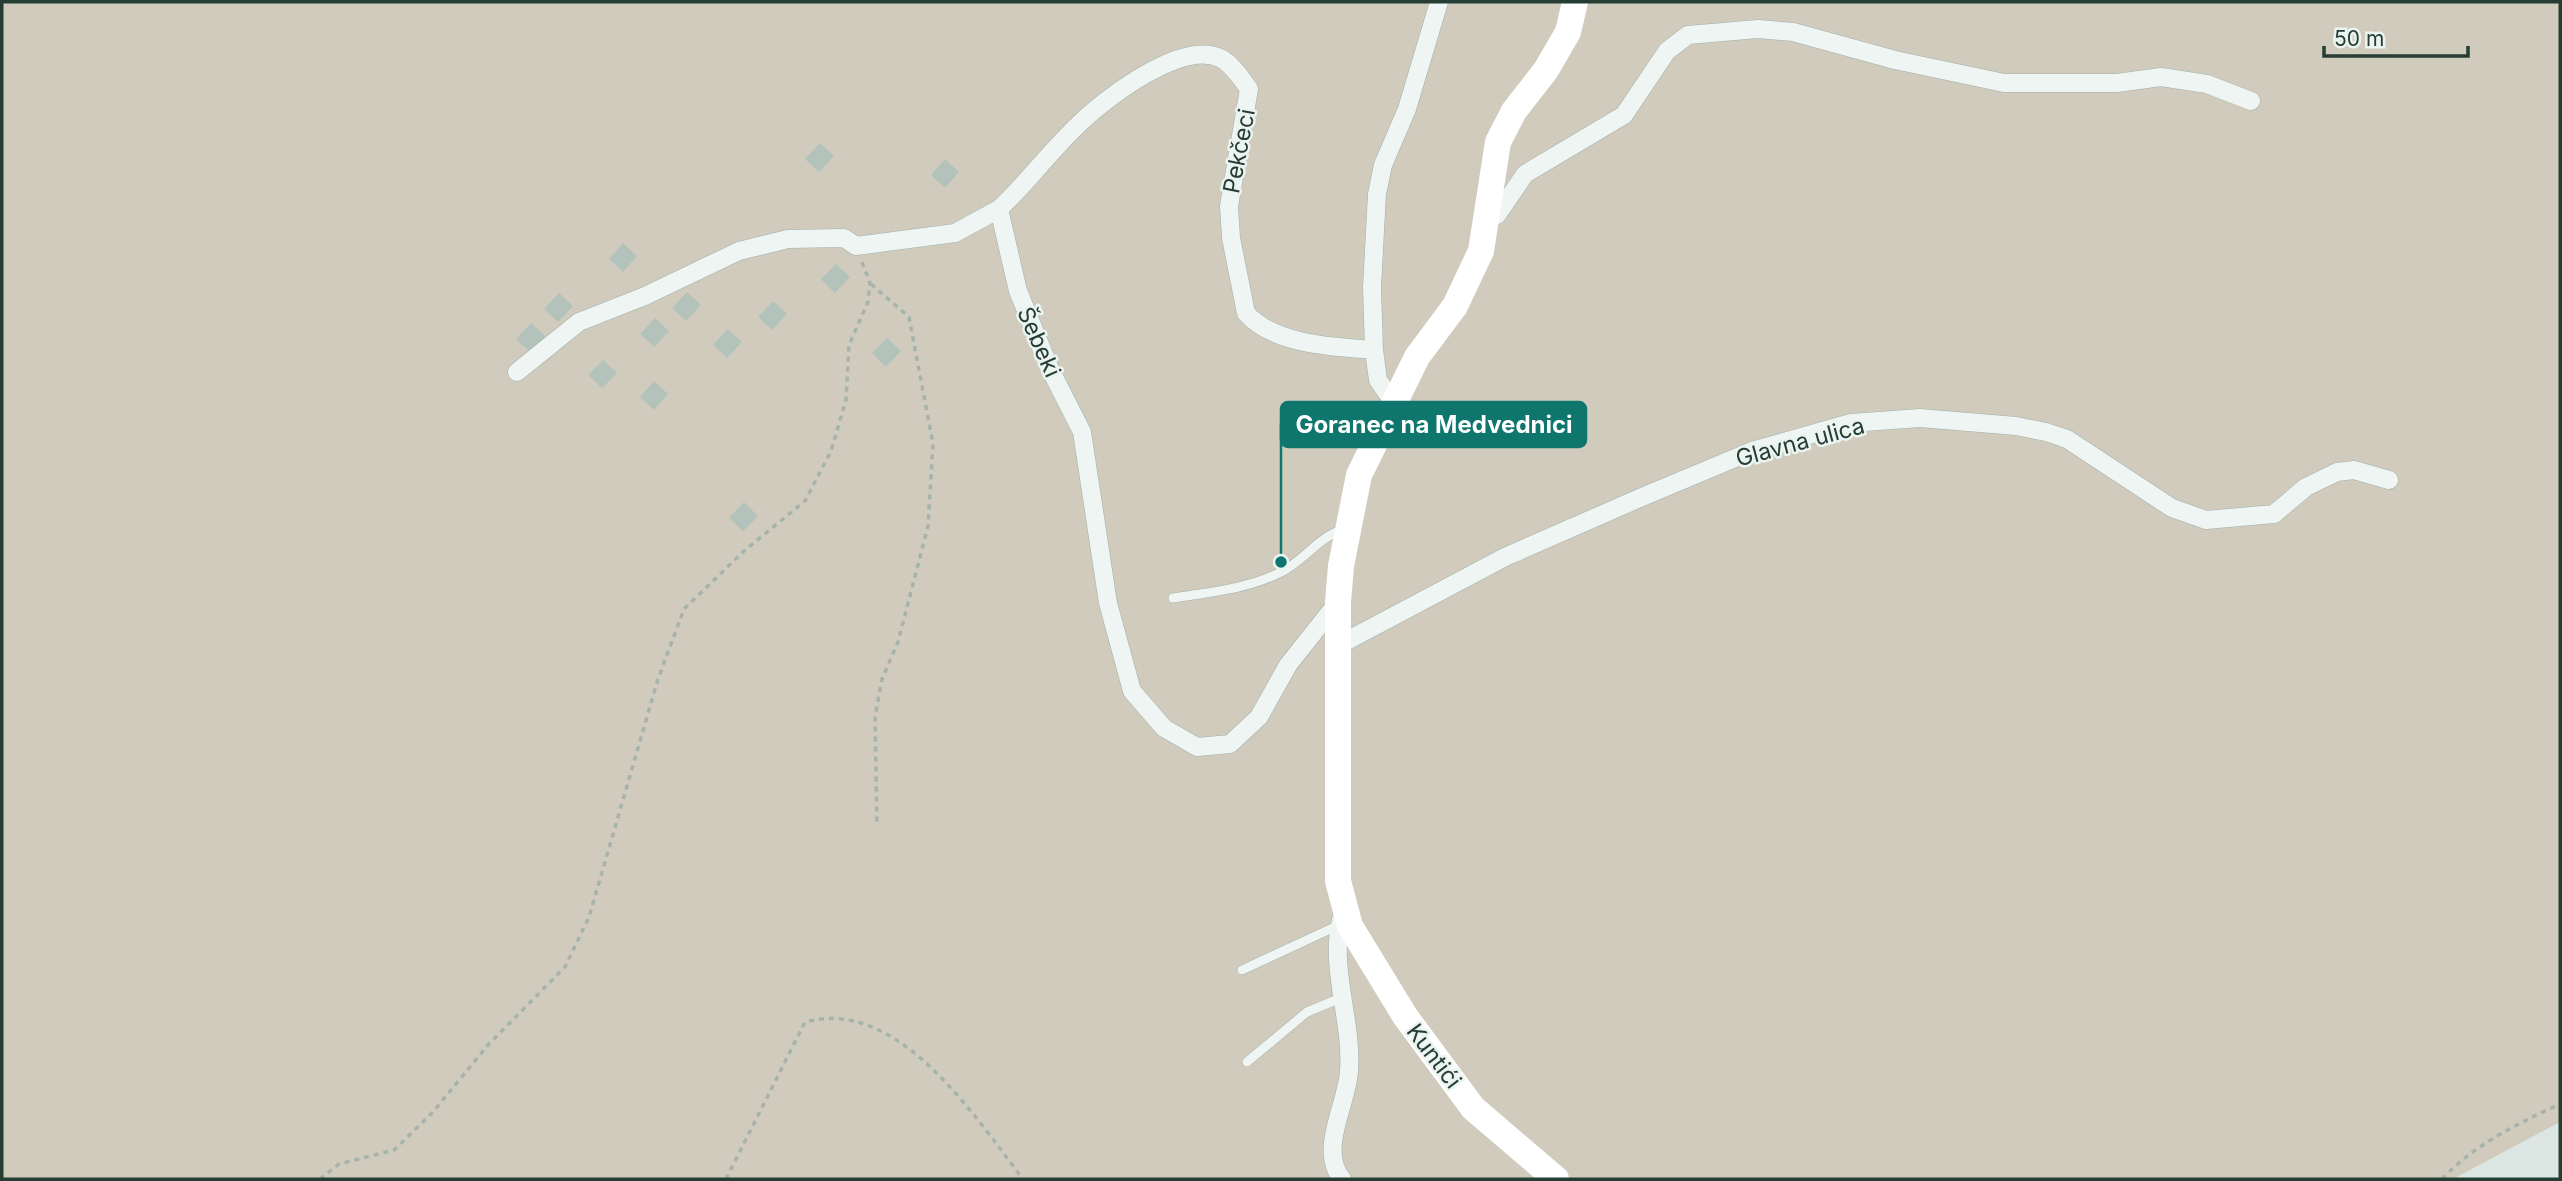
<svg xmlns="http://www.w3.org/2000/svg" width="2562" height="1181" viewBox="0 0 2562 1181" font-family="Inter,sans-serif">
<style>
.green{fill:#d0cbbc}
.building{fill:#b3c3bc}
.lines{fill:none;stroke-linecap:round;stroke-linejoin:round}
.lane-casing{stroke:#a1b0aa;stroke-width:10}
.street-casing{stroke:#a1b0aa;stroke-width:19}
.path{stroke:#a6b3ad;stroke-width:3.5;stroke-dasharray:5 5;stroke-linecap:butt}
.lane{stroke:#eef5f2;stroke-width:9}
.street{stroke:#eef5f2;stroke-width:18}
.secondary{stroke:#fff;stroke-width:26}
.labels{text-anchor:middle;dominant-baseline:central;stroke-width:5;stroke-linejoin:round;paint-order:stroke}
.street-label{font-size:23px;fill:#253d33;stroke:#ebf4f0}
.leader{fill:none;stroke:#0f766e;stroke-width:2.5}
.callout-dot{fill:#0f766e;stroke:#ebf4f0;stroke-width:2.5}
.callout{fill:#0f766e;stroke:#0f766e;stroke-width:2.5}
.callout-label{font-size:24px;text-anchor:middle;font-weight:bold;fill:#fff}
</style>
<rect width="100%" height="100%" fill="#dce6e2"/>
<path class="green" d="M 2,2 L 2560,2 L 2560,1122 L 2453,1179 L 2,1179 Z"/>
<path class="building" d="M 820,143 L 834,156 L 819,172 L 805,159 Z
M 945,159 L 959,172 L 945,188 L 931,175 Z
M 623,243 L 637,256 L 623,272 L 609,259 Z
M 836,264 L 850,277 L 835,293 L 821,279 Z
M 687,292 L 701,305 L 686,321 L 672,308 Z
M 559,293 L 573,306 L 558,322 L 544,309 Z
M 773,301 L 787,314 L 772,330 L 758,317 Z
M 655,318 L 669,331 L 654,347 L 640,334 Z
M 531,323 L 545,336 L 530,352 L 516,339 Z
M 728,329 L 742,342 L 727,358 L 713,345 Z
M 887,338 L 901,351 L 886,367 L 872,353 Z
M 603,360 L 617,373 L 602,388 L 588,375 Z
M 654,381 L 668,394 L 654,410 L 640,397 Z
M 744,502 L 758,516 L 743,531 L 729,518 Z"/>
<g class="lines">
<g class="lane-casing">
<path id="lane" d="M 1173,598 C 1210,592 1248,589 1281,572 C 1305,560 1318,537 1344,529
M 1242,970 L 1339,925
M 1247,1062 L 1307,1012 L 1343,997"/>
</g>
<g class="street-casing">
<path id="street" d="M 999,209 C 1028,182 1051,150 1080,123 C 1107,97 1182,40 1220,58 C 1231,63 1242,79 1249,89 L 1229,206 L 1231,238 L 1246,313 C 1274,345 1334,347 1374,350
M 1488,216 L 1497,215 L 1525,174 L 1624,115 L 1667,51 L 1688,35 L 1758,29 L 1793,32 L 1895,60 L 2004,83 L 2117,83 L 2161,77 L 2207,84 L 2251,101
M 517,372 L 579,322 L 645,296 L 739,251 L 788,239 L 844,238 L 856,246 L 955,233 L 999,209 L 1018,291 L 1049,367 L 1082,432 L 1108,603 L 1132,691 L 1164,728 L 1197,747 L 1230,744 L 1259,717 L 1288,665 L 1338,602
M 1394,403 L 1378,380 L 1374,350 L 1372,287 L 1377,194 L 1383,165 L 1407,109 L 1439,2
M 1339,645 L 1505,557 L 1642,497 L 1752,451 L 1851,423 L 1920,418 L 2016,426 L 2046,432 L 2067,439 L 2172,508 L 2206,520 L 2274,514 L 2306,487 L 2337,472 L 2354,470 L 2389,480
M 1342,1179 C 1318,1150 1347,1105 1349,1071 C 1353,1018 1326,961 1344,910"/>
</g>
<path class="path" d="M 871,284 L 909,317 L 933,444 L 928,526 L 898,642 L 882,679 L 875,717 L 877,825
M 320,1179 L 339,1164 L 394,1150 L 433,1112 L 488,1045 L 565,967 L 589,917 L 658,679 L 684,609 L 744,551 L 805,501 L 831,451 L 846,400 L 849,345 L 868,302 L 870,283 L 862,262
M 726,1179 L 805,1022 C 898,996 974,1116 1023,1179
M 2442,1179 C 2475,1144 2517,1124 2560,1104"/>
<use href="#lane" class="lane"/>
<use href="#street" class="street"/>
<path class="secondary" d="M 1556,1179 L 1473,1108 L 1405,1016 L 1350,926 L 1338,881 L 1338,602 L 1341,566 L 1359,475 L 1417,357 L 1455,306 L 1481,251 L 1498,142 L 1514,111 L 1546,70 L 1568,32 L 1575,2"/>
</g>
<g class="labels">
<g class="street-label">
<text transform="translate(1239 151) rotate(-79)">Pekčeci</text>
<text transform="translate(1039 342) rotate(66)">Šebeki</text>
<text transform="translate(1800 442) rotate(-15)">Glavna ulica</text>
<text transform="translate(1434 1056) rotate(53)">Kuntići</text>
</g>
</g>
<path class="leader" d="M1281 562L1281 424"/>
<circle class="callout-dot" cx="1281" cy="562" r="7"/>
<rect class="callout" x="1281" y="402" width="305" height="45" rx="7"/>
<g class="callout-label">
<text x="1434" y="433">Goranec na Medvednici</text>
</g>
<rect width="2562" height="1181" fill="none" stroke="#253d33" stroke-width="7"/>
<path d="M2324 46v10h144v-10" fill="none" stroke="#253d33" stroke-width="3.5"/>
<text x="2334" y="46" font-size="21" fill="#253d33" stroke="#ebf4f0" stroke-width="5" paint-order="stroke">50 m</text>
</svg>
